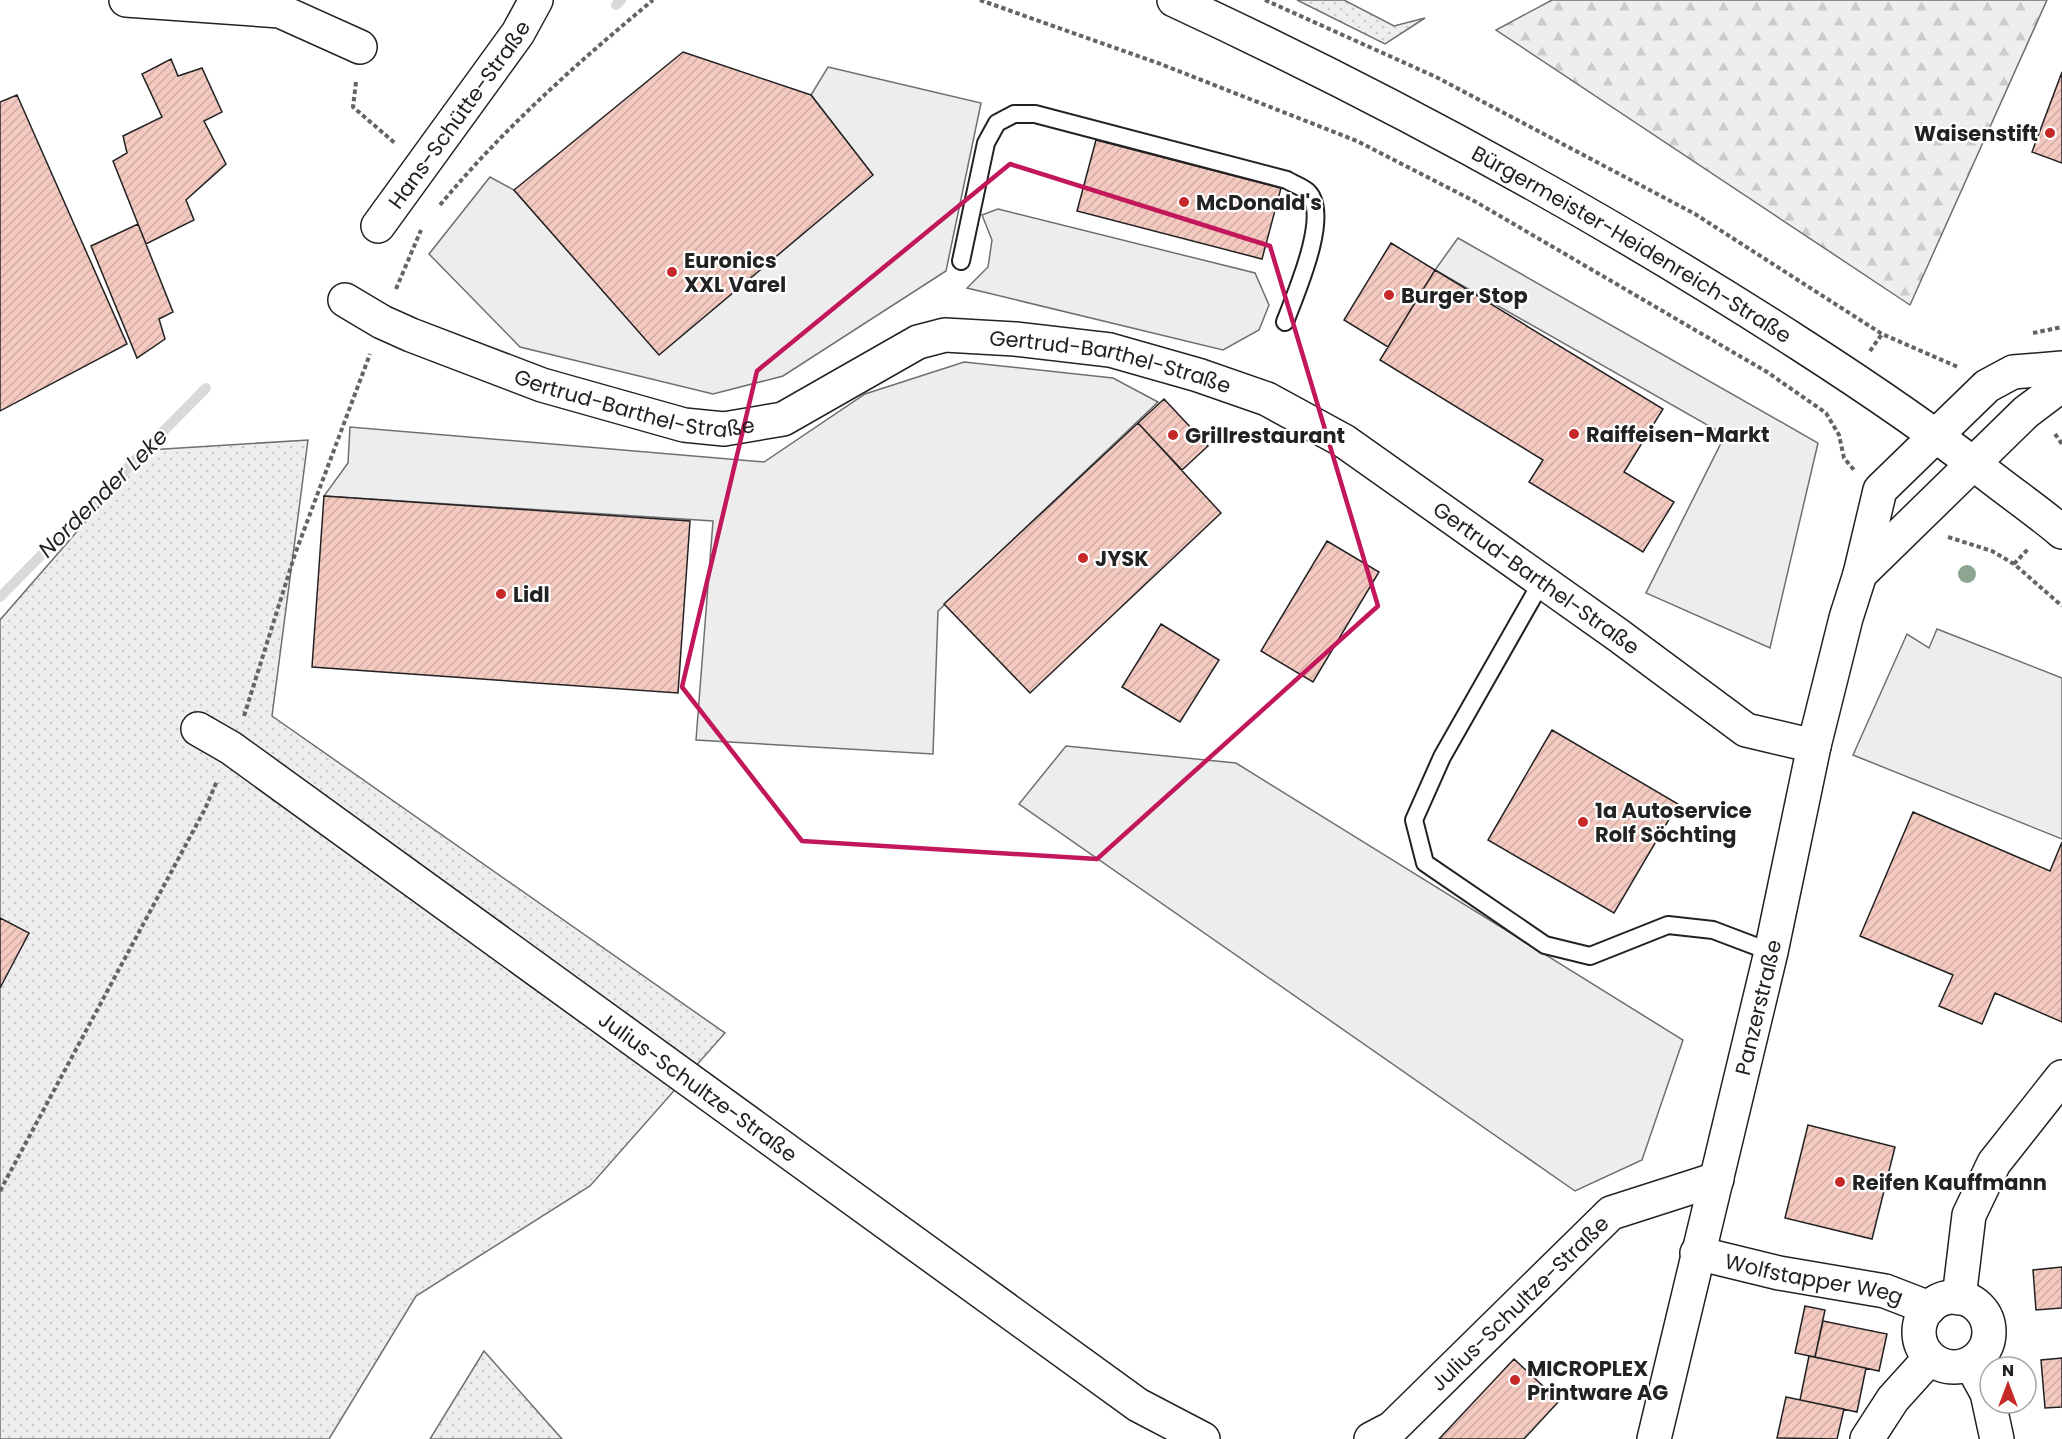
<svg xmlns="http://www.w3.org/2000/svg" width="2062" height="1439" viewBox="0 0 2062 1439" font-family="Poppins,sans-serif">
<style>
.green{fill:url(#green-dots);stroke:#6f6f6f;stroke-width:1.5}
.forest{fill:url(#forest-firs);stroke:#6f6f6f;stroke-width:1.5}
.parking{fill:#ededed;stroke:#6f6f6f;stroke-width:1.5}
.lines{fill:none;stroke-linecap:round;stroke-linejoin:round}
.stream{stroke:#d9d9d9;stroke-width:10}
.building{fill:url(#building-hatch);stroke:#222;stroke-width:1.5}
.lane-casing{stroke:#222;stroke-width:20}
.street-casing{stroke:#222;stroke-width:36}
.primary-casing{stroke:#222;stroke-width:36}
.path{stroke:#646464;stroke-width:4;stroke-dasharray:4.5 3;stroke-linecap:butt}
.lane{stroke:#fff;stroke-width:16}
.street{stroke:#fff;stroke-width:33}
.primary{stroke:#fff;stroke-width:33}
.tree{fill:#8da692}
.marked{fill:none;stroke:#c2185b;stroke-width:4.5;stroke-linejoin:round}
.poi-dot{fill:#c62828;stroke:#fff;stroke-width:2}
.labels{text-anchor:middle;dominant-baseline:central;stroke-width:4.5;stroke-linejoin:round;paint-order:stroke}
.street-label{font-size:21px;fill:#222;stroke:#fff}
.poi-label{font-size:21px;font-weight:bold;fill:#222;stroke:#fff;text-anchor:start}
.water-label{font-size:22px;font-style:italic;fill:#222;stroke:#fff}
</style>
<defs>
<pattern id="green-dots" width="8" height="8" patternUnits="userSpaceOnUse" patternTransform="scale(1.5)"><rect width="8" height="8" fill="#eee"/><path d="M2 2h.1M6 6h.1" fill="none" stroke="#ccc" stroke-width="1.8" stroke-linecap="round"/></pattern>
<pattern id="forest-firs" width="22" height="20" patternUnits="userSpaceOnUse" patternTransform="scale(1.5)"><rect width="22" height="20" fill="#eee"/><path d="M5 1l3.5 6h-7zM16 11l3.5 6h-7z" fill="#ccc"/></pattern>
<pattern id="building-hatch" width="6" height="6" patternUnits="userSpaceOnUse" patternTransform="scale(1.5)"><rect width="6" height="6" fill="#f3c9c0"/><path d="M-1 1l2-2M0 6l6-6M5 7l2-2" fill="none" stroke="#d0aca5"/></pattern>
</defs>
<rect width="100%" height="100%" fill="#fff"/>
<path class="green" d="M 1297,0 L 1344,0 L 1394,26 L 1425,18 L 1385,44 Z
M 308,440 L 272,716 L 725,1033 L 590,1186 L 416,1296 L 329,1439 L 0,1439 L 0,620 L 148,450 Z
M 484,1351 L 562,1439 L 430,1439 Z"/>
<path class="forest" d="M 1552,0 L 2047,0 L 1910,305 L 1496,30 Z"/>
<path class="parking" d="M 828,67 L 981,103 L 946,271 L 783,376 L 713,394 L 520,347 L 429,254 L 490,177 L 514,190 L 659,354 L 872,175 L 811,95 Z
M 998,209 L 1255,273 L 1269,305 L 1259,330 L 1223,350 L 967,288 L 988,267 L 992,240 L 982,215 Z
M 1458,238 L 1818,443 L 1770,648 L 1646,593 L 1725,435 L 1435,270 Z
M 964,362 L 1113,378 L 1158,402 L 938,611 L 933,754 L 696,740 L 713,521 L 324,496 L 348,463 L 350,427 L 764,462 L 865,394 Z
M 1937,629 L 2062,678 L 2062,839 L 1853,755 L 1907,634 L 1929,648 Z
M 1066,746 L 1236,763 L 1683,1040 L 1642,1160 L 1575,1191 L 1019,804 Z"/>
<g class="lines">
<path class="stream" d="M 616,5 L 621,0
M 0,597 L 206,388"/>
</g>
<path class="building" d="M 683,52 L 811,95 L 873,175 L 659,355 L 514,190 Z
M 171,59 L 178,76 L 202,68 L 222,112 L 204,121 L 226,164 L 186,200 L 194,220 L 146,244 L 113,161 L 127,153 L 123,136 L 162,117 L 142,74 Z
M 2062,72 L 2062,163 L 2032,152 Z
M 17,95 L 127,344 L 0,411 L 0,102 Z
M 1096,140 L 1281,188 L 1262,259 L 1077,211 Z
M 138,224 L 173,312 L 159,319 L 165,339 L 137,358 L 91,246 Z
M 1391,243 L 1435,270 L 1388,347 L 1344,320 Z
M 1435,270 L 1663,409 L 1624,472 L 1674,502 L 1643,552 L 1529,482 L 1543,460 L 1380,360 Z
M 1164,399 L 1208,446 L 1182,470 L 1138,423 Z
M 1138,423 L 1221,513 L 1030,693 L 944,604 Z
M 324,496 L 690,521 L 678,693 L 312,667 Z
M 1327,541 L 1379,572 L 1313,682 L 1261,651 Z
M 1161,624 L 1219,660 L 1180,722 L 1122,687 Z
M 1552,730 L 1678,804 L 1614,913 L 1488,840 Z
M 1913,812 L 2050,871 L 2062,842 L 2062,1022 L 1995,993 L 1982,1024 L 1939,1006 L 1953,975 L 1860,936 Z
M 0,918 L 29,933 L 0,988 Z
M 1808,1125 L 1895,1147 L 1872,1239 L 1785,1218 Z
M 2062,1267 L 2062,1308 L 2036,1310 L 2033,1270 Z
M 1805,1306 L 1825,1310 L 1815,1357 L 1795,1353 Z
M 1823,1321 L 1887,1334 L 1879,1371 L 1815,1357 Z
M 1809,1356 L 1866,1368 L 1857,1412 L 1800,1400 Z
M 2062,1358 L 2062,1407 L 2045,1408 L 2041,1360 Z
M 1514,1359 L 1559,1401 L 1524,1439 L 1439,1439 Z
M 1786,1397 L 1844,1409 L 1837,1439 L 1777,1438 Z"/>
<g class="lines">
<g class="lane-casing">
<path id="lane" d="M 961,261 L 986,143 L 997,123 L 1014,114 L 1035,114 L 1287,180 C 1293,184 1303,187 1308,192 C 1331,215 1295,295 1285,322
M 1542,581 L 1442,757 L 1414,820 L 1425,863 L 1545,945 L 1590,956 L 1668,925 L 1713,930 L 1771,952"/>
</g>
<g class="street-casing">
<g id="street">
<path d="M 126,0 L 280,11 L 360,47"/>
<path id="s1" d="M 378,226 L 518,33 L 536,0"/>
<path id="s2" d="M 345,300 L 382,322 L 411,335 L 542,385 L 684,425 L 724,429 L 783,419 L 918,342 L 945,335 L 1015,339 L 1110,350 L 1198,375 L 1267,399 L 1344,441 L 1618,635 L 1746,730 L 1814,746"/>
<path d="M 1860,574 L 2026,412 L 2062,385"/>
<path id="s3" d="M 198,729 L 231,748 L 1138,1405 L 1203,1439"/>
<path id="s4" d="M 1697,1253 L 1779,1273 L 1885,1291 L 1929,1308"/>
<circle cx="1954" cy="1332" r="35"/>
<path d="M 1959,1298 L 1969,1215 L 1994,1163 L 2062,1077"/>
<path d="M 1971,1364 L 1987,1393 L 1997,1439"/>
<path id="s5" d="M 1371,1439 L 1392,1428 L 1611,1213 L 1717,1179"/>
<path id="s6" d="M 1654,1439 L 1771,952 L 1814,746 L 1846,618 L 1860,574 L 1880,490 L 1987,386 L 2013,372 L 2062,368"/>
<path d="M 1867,1439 L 1893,1399 L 1930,1358"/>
</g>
</g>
<g class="primary-casing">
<g id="primary">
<path id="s7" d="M 1174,0 C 1390,100 1600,215 1800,344 C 1867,387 1933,432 1996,481 C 2018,498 2041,514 2062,532"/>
</g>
</g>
<path class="path" d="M 980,0 L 1158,63 L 1357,141 L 1476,202 L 1767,372 L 1826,413 L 1839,435 L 1844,458 L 1854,470
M 1265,0 L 1436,77 L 1695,214 L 1882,334 L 1958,367
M 356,82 L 353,107 L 396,144
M 440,205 C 503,129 577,63 653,0
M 396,289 L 421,230
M 2033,333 L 2062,327
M 1870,351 L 1882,334
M 2055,434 L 2062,444
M 1948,537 L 1992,551 L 2014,564 L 2062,606
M 2014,564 L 2028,549
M 244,716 L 295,554 L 370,354
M 0,1191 L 205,809 L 217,781"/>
<use href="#lane" class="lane"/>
<use href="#street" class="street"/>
<use href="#primary" class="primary"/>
</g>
<circle class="tree" cx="1967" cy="574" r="9"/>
<path class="marked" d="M 1010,164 L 1270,246 L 1378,606 L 1097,859 L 802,841 L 682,687 L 757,371 Z"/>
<g class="poi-dot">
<circle cx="2050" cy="133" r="6"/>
<circle cx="1184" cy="202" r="6"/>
<circle cx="672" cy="272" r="6"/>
<circle cx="1389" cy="295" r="6"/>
<circle cx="1574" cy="434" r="6"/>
<circle cx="1173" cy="435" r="6"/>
<circle cx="1083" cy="558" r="6"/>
<circle cx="501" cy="594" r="6"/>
<circle cx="1583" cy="822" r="6"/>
<circle cx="1840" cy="1182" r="6"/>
<circle cx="1515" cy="1380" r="6"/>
</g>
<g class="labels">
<g class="street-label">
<text stroke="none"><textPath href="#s1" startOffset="138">Hans-Schütte-Straße</textPath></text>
<text stroke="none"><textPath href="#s7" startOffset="519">Bürgermeister-Heidenreich-Straße</textPath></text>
<text stroke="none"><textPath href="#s2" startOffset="814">Gertrud-Barthel-Straße</textPath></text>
<text stroke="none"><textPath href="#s2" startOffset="310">Gertrud-Barthel-Straße</textPath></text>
<text stroke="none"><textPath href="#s2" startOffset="1300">Gertrud-Barthel-Straße</textPath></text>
<text stroke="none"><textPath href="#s6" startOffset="444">Panzerstraße</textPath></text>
<text stroke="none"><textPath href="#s3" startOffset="615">Julius-Schultze-Straße</textPath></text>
<text stroke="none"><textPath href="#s4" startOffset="120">Wolfstapper Weg</textPath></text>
<text stroke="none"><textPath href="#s5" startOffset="202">Julius-Schultze-Straße</textPath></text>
</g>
<g class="poi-label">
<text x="2038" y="133" text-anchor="end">Waisenstift</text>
<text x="1196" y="202">McDonald's</text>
<text x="684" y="260">Euronics<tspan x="684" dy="24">XXL Varel</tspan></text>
<text x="1401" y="295">Burger Stop</text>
<text x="1586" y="434">Raiffeisen-Markt</text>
<text x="1185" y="435">Grillrestaurant</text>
<text x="1095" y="558">JYSK</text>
<text x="513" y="594">Lidl</text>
<text x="1595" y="810">1a Autoservice<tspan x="1595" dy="24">Rolf Söchting</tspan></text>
<text x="1852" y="1182">Reifen Kauffmann</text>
<text x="1527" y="1368">MICROPLEX<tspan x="1527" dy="24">Printware AG</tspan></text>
</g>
<g class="water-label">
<text transform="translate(103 493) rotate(-45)">Nordender Leke</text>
</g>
</g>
<g transform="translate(2008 1385)"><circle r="28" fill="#ffffff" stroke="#a7a7a7" stroke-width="1.5"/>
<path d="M0-4.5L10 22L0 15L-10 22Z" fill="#c62828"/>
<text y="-9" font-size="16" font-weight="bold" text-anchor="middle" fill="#222222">N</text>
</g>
</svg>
